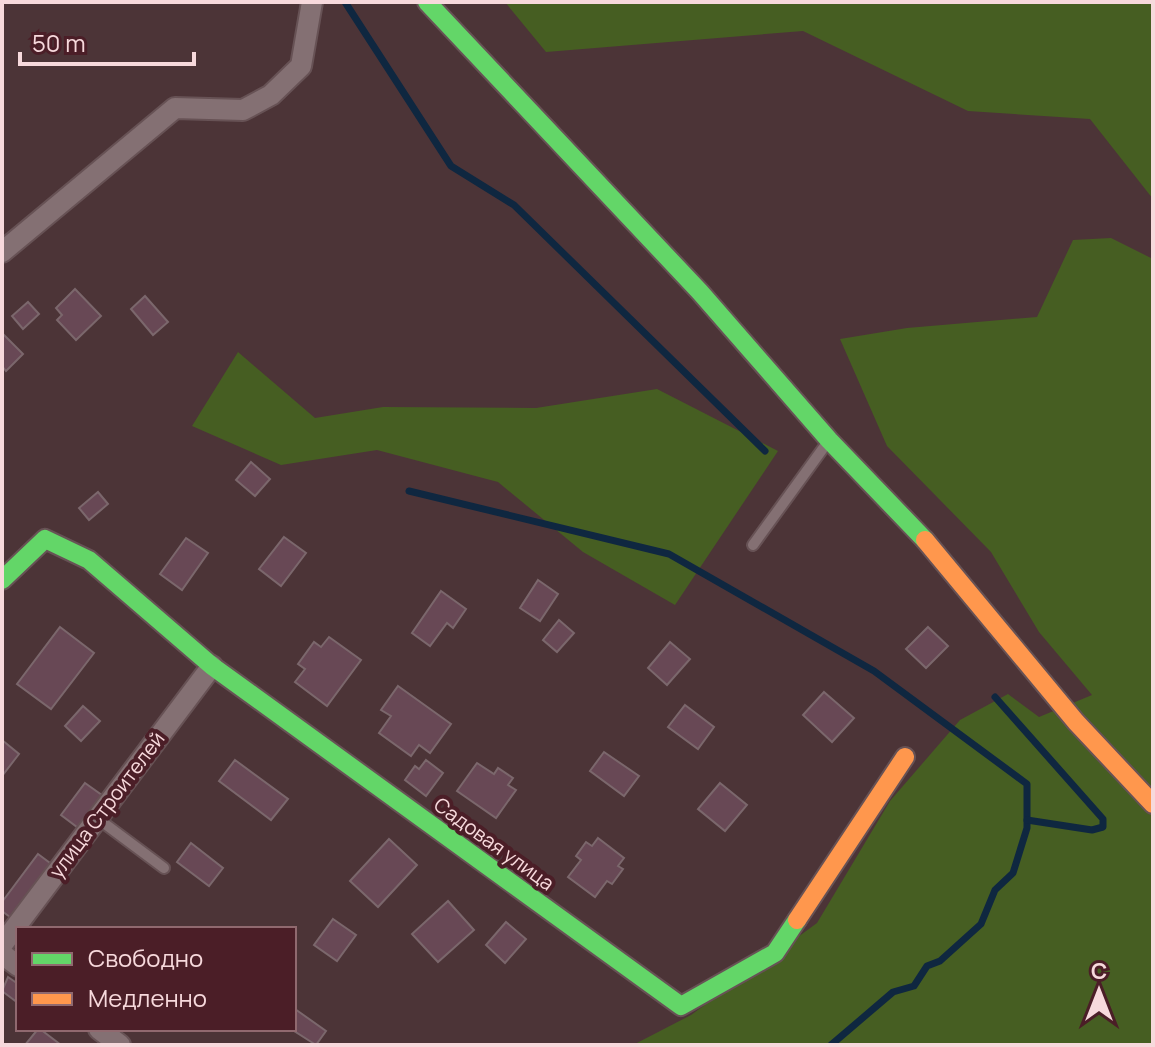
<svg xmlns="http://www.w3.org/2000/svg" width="1155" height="1047" font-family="Manrope,sans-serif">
<rect width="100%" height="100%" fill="#4c3437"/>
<g fill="#465e22">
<path d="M505 2H1153V199L1090 119 968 111 803 31 546 52Z"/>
<path d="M1111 238 1153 259V1045H633L691 1015 817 923 890 801 960 720 1008 694 1039 717 1092 695 1039 632 991 552 887 446 840 339 907 328 1037 317 1073 240Z"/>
<path d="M238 352 315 418 383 407 536 408 657 389 778 451 675 605 583 552 498 482 377 450 281 465 192 426Z"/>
</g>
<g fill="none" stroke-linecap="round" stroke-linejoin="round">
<g stroke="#0f2740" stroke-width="7">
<path d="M345 2 451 166 514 205 765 451"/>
<path d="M409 491 669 554 874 671 1027 784V828L1013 873 995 890 981 924 940 961 927 966 914 986 893 992 831 1045"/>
<path d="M995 697 1103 819V827L1092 830 1027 820"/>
</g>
</g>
<g fill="#684855" stroke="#7b676c" stroke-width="2">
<path d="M75 289 101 316 76 340 57 320 62 315 56 308Z"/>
<path d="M145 296 168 322 153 335 131 309Z"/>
<path d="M28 302 39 314 23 329 12 316Z"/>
<path d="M2 333 23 354 6 371 2 366Z"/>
<path d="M251 462 270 479 255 496 236 480Z"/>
<path d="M98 492 108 504 89 520 79 508Z"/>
<path d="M284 537 306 553 281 586 259 569Z"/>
<path d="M186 538 208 553 182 590 160 574Z"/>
<path d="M538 580 558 594 540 621 520 608Z"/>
<path d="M441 591 466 609 453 628 447 623 430 646 412 633Z"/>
<path d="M559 620 574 633 557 652 543 640Z"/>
<path d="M60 627 94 653 51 709 17 684Z"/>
<path d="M928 627 948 646 926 668 906 649Z"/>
<path d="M329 637 361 660 327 706 295 682 305 669 298 664 314 642 321 647Z"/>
<path d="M670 642 690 659 667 685 648 668Z"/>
<path d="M398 686 451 724 430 753 419 745 411 756 379 733 391 716 381 710Z"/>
<path d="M824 692 854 718 832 742 803 715Z"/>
<path d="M685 705 714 727 698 749 668 727Z"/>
<path d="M83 706 100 721 81 741 65 726Z"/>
<path d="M2 740 19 754 2 776Z"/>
<path d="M604 752 639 776 624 796 590 771Z"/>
<path d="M235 760 288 799 271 820 219 781Z"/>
<path d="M426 760 443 773 426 796 405 780 415 766 419 769Z"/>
<path d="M477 763 494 774 498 768 513 778 508 785 516 790 496 818 457 791Z"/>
<path d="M85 783 106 798 81 830 61 815Z"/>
<path d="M720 783 747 805 725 831 698 809Z"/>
<path d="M598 838 624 858 618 866 623 869 612 884 607 881 595 897 568 877 581 860 576 856 586 842 592 846Z"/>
<path d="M389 839 417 865 378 907 350 881Z"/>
<path d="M191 843 223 868 209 886 177 862Z"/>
<path d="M38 854 54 866 14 920 2 911V902Z"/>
<path d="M448 901 474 930 438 962 412 934Z"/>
<path d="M333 919 356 935 337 961 314 945Z"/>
<path d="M506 922 526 939 505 963 486 945Z"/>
<path d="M8 977 18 984V1003L2 991Z"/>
<path d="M295 1009 326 1031 316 1045 291 1029Z"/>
<path d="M38 1029H40L61 1045H25Z"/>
</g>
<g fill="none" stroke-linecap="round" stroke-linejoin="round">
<defs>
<g id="lane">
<path d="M753 545 827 443"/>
<path d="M97 818 164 868"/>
</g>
<g id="street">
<path d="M2 252 175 108 243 110 271 95 301 66 312 2"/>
<path d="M2 945 212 666"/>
<path d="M2 954 18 966"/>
<path d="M99 1029 120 1045"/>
</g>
<g id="fast">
<path d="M427 2 700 292 829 440 925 540"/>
<path d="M2 580 45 539 89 560 212 666 681 1006 775 953 797 920"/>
</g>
<g id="slow">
<path d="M925 540 1076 722 1153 804"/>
<path d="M797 920 905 757"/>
</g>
</defs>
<use href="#lane" stroke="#675255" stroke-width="14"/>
<use href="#street" stroke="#675255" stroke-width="24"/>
<use href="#fast" stroke="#675255" stroke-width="22"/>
<use href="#slow" stroke="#675255" stroke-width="22"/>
<use href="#lane" stroke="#847073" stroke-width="10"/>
<use href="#street" stroke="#847073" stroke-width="20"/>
<use href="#fast" stroke="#63d668" stroke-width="18"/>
<use href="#slow" stroke="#ff974d" stroke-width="18"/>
</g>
<g text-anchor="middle" stroke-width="8" stroke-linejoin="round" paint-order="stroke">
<g font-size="20" fill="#f7d9dc" stroke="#4b1e27">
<text transform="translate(107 805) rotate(-53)" y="7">улица Строителей</text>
<text transform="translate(494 844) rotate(36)" y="7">Садовая улица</text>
</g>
</g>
<rect width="1155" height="1047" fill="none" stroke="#f7d9dc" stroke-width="8"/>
<rect x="16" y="927" width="280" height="104" fill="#4b1e27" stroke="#90696f" stroke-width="2"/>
<rect x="32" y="953" width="40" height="12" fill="#63d668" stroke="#90696f" stroke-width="2"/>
<text x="88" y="967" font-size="24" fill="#f7d9dc">Свободно</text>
<rect x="32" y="993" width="40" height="12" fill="#ff974d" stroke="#90696f" stroke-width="2"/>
<text x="88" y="1007" font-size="24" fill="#f7d9dc">Медленно</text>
<g transform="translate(1099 991)" stroke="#4b1e27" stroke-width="6" paint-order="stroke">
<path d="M0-6L14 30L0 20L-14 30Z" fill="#f7d9dc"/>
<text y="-12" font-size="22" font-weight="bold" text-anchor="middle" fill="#f7d9dc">С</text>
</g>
<path d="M20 52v12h174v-12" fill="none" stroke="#f7d9dc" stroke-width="4"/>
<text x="32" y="52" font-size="24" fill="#f7d9dc" stroke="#4b1e27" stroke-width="6" paint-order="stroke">50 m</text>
</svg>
